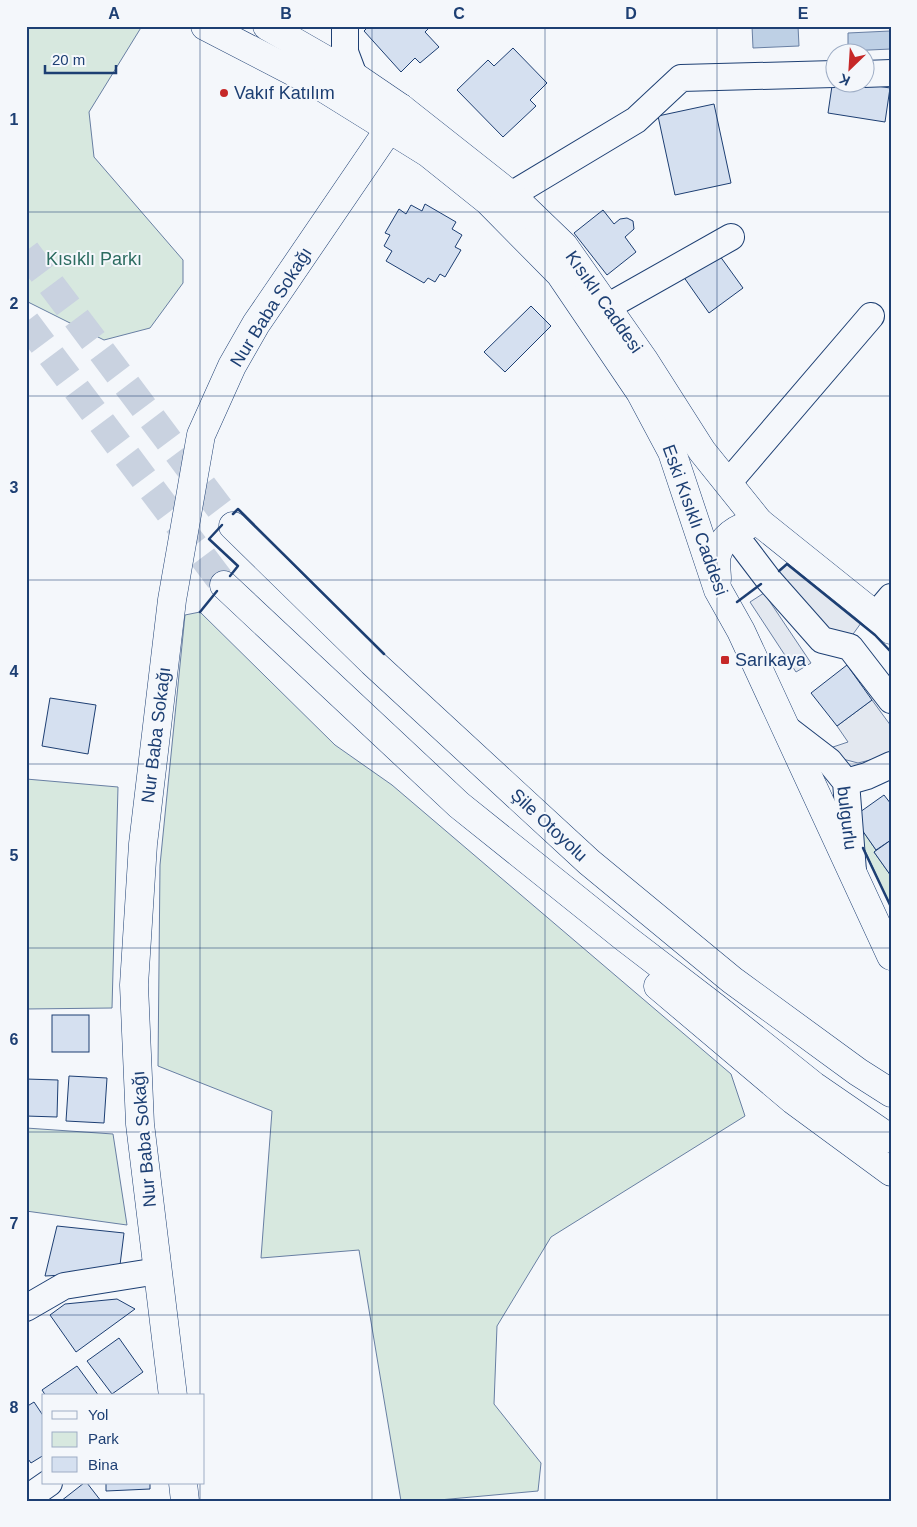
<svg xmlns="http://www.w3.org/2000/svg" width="917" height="1527" font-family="Arial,sans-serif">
<rect width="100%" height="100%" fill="#f4f7fb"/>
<g fill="#d7e8df" stroke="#687fa3">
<path d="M26 26H142L89 112 94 157 183 260V283L150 328 104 340 26 301Z"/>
<path d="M200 612 335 745 392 785 731 1074 745 1116 551 1237 497 1326 494 1404 541 1463 538 1491 428 1501H401L359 1250 261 1258 272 1111 158 1066 160 865 185 615Z"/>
<path d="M26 779 118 787 112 1008 26 1009Z"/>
<path d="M853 817 876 850 874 852 891 876V907L855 829Z"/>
<path d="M26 1128 113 1134 127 1225 26 1211Z"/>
</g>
<g fill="#e3e8f0" stroke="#687fa3">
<path d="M787 564 861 623 846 644 772 576Z"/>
<path d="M764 593 811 663 796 672 750 602Z"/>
<path d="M872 700 891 726V753L886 756 858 763 839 758 830 748 848 742 837 726Z"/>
</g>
<g fill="#bed0e5" stroke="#687fa3">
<path d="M752 26H798L799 46 753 48Z"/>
<path d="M890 31 891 49 848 51V33Z"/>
</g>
<g fill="#d5e0f0" stroke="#1d3f73">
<path d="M369 26H431L425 32 439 47 420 63 415 58 401 72 364 31Z"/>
<path d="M513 48 547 83 530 100 536 106 503 137 457 90 488 60 494 66Z"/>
<path d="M833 79 834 82H853L890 88 885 122 828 113Z"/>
<path d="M714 104 731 183 675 195 658 116Z"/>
<path d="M425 204 456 222 452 229 462 235 455 247 461 250 445 277 440 274 435 282 428 278 424 283 386 261 392 251 384 246 390 235 385 233 399 209 406 214 411 205 422 211Z"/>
<path d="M603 210 614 224 620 219 627 218 633 221 634 229 625 237 636 252 607 275 574 233Z"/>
<path d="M717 252 743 288 709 313 683 276Z"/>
<path d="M531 306 551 326 505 372 484 352Z"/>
<path d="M847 665 872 700 837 726 811 693Z"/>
<path d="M50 698 96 705 88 754 42 746Z"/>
<path d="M884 795 891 804V840L876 850 853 817Z"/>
<path d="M891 840V876L874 852Z"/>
<rect x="26" y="1013" width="2" height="37"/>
<rect x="52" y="1015" width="37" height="37"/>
<path d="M69 1076 107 1078 104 1123 66 1121Z"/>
<path d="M26 1079 58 1080 57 1117 26 1116Z"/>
<path d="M57 1226 124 1233 120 1265 101 1273 45 1276Z"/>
<path d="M117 1299 135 1309 76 1352 50 1315 65 1304Z"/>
<path d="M119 1338 143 1372 112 1394 87 1361Z"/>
<path d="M77 1366 99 1396H46L42 1390Z"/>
<path d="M34 1402 44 1417V1455L31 1463 26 1456V1407Z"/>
<path d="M84 1483H87L101 1501H61Z"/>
<path d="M106 1483H150V1489L106 1491Z"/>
</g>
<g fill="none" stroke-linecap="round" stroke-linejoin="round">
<g stroke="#c9d2e0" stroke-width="28" stroke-dasharray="28 14" stroke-linecap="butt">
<path d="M26 251 233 526"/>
<path d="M26 322 224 585"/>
</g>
<defs>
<g id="minor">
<path d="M345 26V52L354 76"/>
<path d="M864 74 891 73"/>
<path d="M511 195 636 120 681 78 834 74"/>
<path d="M607 307 731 237"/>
<path d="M728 483 871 316"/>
<path d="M733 533 768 579 822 640 850 647 891 700"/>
<path d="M875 616 891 597"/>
<path d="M786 728 829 761 846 782 853 871"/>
<path d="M846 782 867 776 891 765"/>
<path d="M26 1308 64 1286 158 1271"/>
<path d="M26 1499 49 1483"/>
</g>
<g id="major">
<path d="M205 26 317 84 428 153 488 201 560 274 640 392 672 452 718 590 741 631 891 956"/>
<path d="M267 26 354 76 401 108 511 195 564 246 644 360 702 451 759 522 865 607 891 630"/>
<path d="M717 579C717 572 715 562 717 555 723 535 740 526 759 522"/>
<path d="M173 1396 140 1124 134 985 143 844 172 600 201 435 232 366 256 324 389 129 401 108"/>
<path d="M183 1483 185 1501"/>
</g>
<g id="highway">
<path d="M233 526 372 662 589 862 732 980 858 1072 891 1093"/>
<path d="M224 585 459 805 625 938 715 1007 814 1086 891 1139"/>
<path d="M658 986 793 1100 891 1172"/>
</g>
</defs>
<use href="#minor" stroke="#1d3f73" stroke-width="28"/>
<use href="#major" stroke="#1d3f73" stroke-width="29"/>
<use href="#highway" stroke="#1d3f73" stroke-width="29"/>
<use href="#minor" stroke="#f4f7fb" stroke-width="26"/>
<use href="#major" stroke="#f4f7fb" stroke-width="28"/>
<use href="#highway" stroke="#f4f7fb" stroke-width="28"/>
<g stroke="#1d3f73" stroke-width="2.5">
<path d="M233 514 238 509 384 654"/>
<path d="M222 525 209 539 238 566 230 576"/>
<path d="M779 571 787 564 875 635 891 652"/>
<path d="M737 602 761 584"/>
<path d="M200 612 217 591"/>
<path d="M863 848 891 907"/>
</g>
</g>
<path fill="none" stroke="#1d3f73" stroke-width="1" stroke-opacity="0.55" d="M200 26V1396M372 26V1501M545 26V1501M717 26V1501M26 212H891M26 396H891M26 580H891M26 764H891M26 948H891M26 1132H891M26 1315H891M200 1483V1501"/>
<g fill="#c62828" stroke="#f4f7fb" stroke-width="2">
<circle cx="224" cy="93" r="5"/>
<rect x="720" y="655" width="10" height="10" rx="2.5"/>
</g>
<g text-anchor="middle" stroke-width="4" stroke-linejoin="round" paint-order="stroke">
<g font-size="18" fill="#1d3f73" stroke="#f4f7fb" text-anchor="start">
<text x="234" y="99">Vakıf Katılım</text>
<text x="735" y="666">Sarıkaya</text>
</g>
<g font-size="18" fill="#2c6c60" stroke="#f4f7fb">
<text x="94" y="265">Kısıklı Parkı</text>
</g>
<g font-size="18" fill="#1d3f73" stroke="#f4f7fb">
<text transform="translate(604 302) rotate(55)" y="6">Kısıklı Caddesi</text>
<text transform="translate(271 307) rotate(-58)" y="6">Nur Baba Sokağı</text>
<text transform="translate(695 520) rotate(70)" y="6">Eski Kısıklı Caddesi</text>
<text transform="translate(156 735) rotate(-83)" y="6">Nur Baba Sokağı</text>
<text transform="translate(847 818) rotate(83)" y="6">bulgurlu</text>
<text transform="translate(549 825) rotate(43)" y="6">Şile Otoyolu</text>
<text transform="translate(144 1139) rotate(-95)" y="6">Nur Baba Sokağı</text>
</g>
</g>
<rect width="917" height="1527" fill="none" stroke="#f4f7fb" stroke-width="55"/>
<rect x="42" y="1394" width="162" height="90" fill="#f4f7fb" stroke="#9eadc5"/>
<rect x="52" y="1411" width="25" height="8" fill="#f4f7fb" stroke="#9eadc5"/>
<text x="88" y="1420" font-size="15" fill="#1d3f73">Yol</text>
<rect x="52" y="1432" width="25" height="15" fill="#d7e8df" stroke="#9eadc5"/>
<text x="88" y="1444" font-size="15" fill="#1d3f73">Park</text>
<rect x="52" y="1457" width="25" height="15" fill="#d5e0f0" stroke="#9eadc5"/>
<text x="88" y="1470" font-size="15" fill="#1d3f73">Bina</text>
<g transform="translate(850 68) rotate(205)"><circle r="24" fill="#f4f7fb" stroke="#9eadc5"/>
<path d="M0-4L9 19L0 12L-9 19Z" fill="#c62828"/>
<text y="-8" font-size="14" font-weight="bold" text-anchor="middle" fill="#1d3f73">K</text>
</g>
<path d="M45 65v8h71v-8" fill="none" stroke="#1d3f73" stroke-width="2.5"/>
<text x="52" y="65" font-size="15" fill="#1d3f73" stroke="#f4f7fb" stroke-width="4" paint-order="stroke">20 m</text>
<rect x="28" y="28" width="862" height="1472" fill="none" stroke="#1d3f73" stroke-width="2"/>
<g font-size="16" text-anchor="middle" font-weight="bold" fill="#1d3f73">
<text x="114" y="19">A</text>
<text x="286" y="19">B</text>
<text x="459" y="19">C</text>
<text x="631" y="19">D</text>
<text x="803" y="19">E</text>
<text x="14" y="125">1</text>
<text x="14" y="309">2</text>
<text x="14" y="493">3</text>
<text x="14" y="677">4</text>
<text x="14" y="861">5</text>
<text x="14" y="1045">6</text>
<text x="14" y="1229">7</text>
<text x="14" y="1413">8</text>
</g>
</svg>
